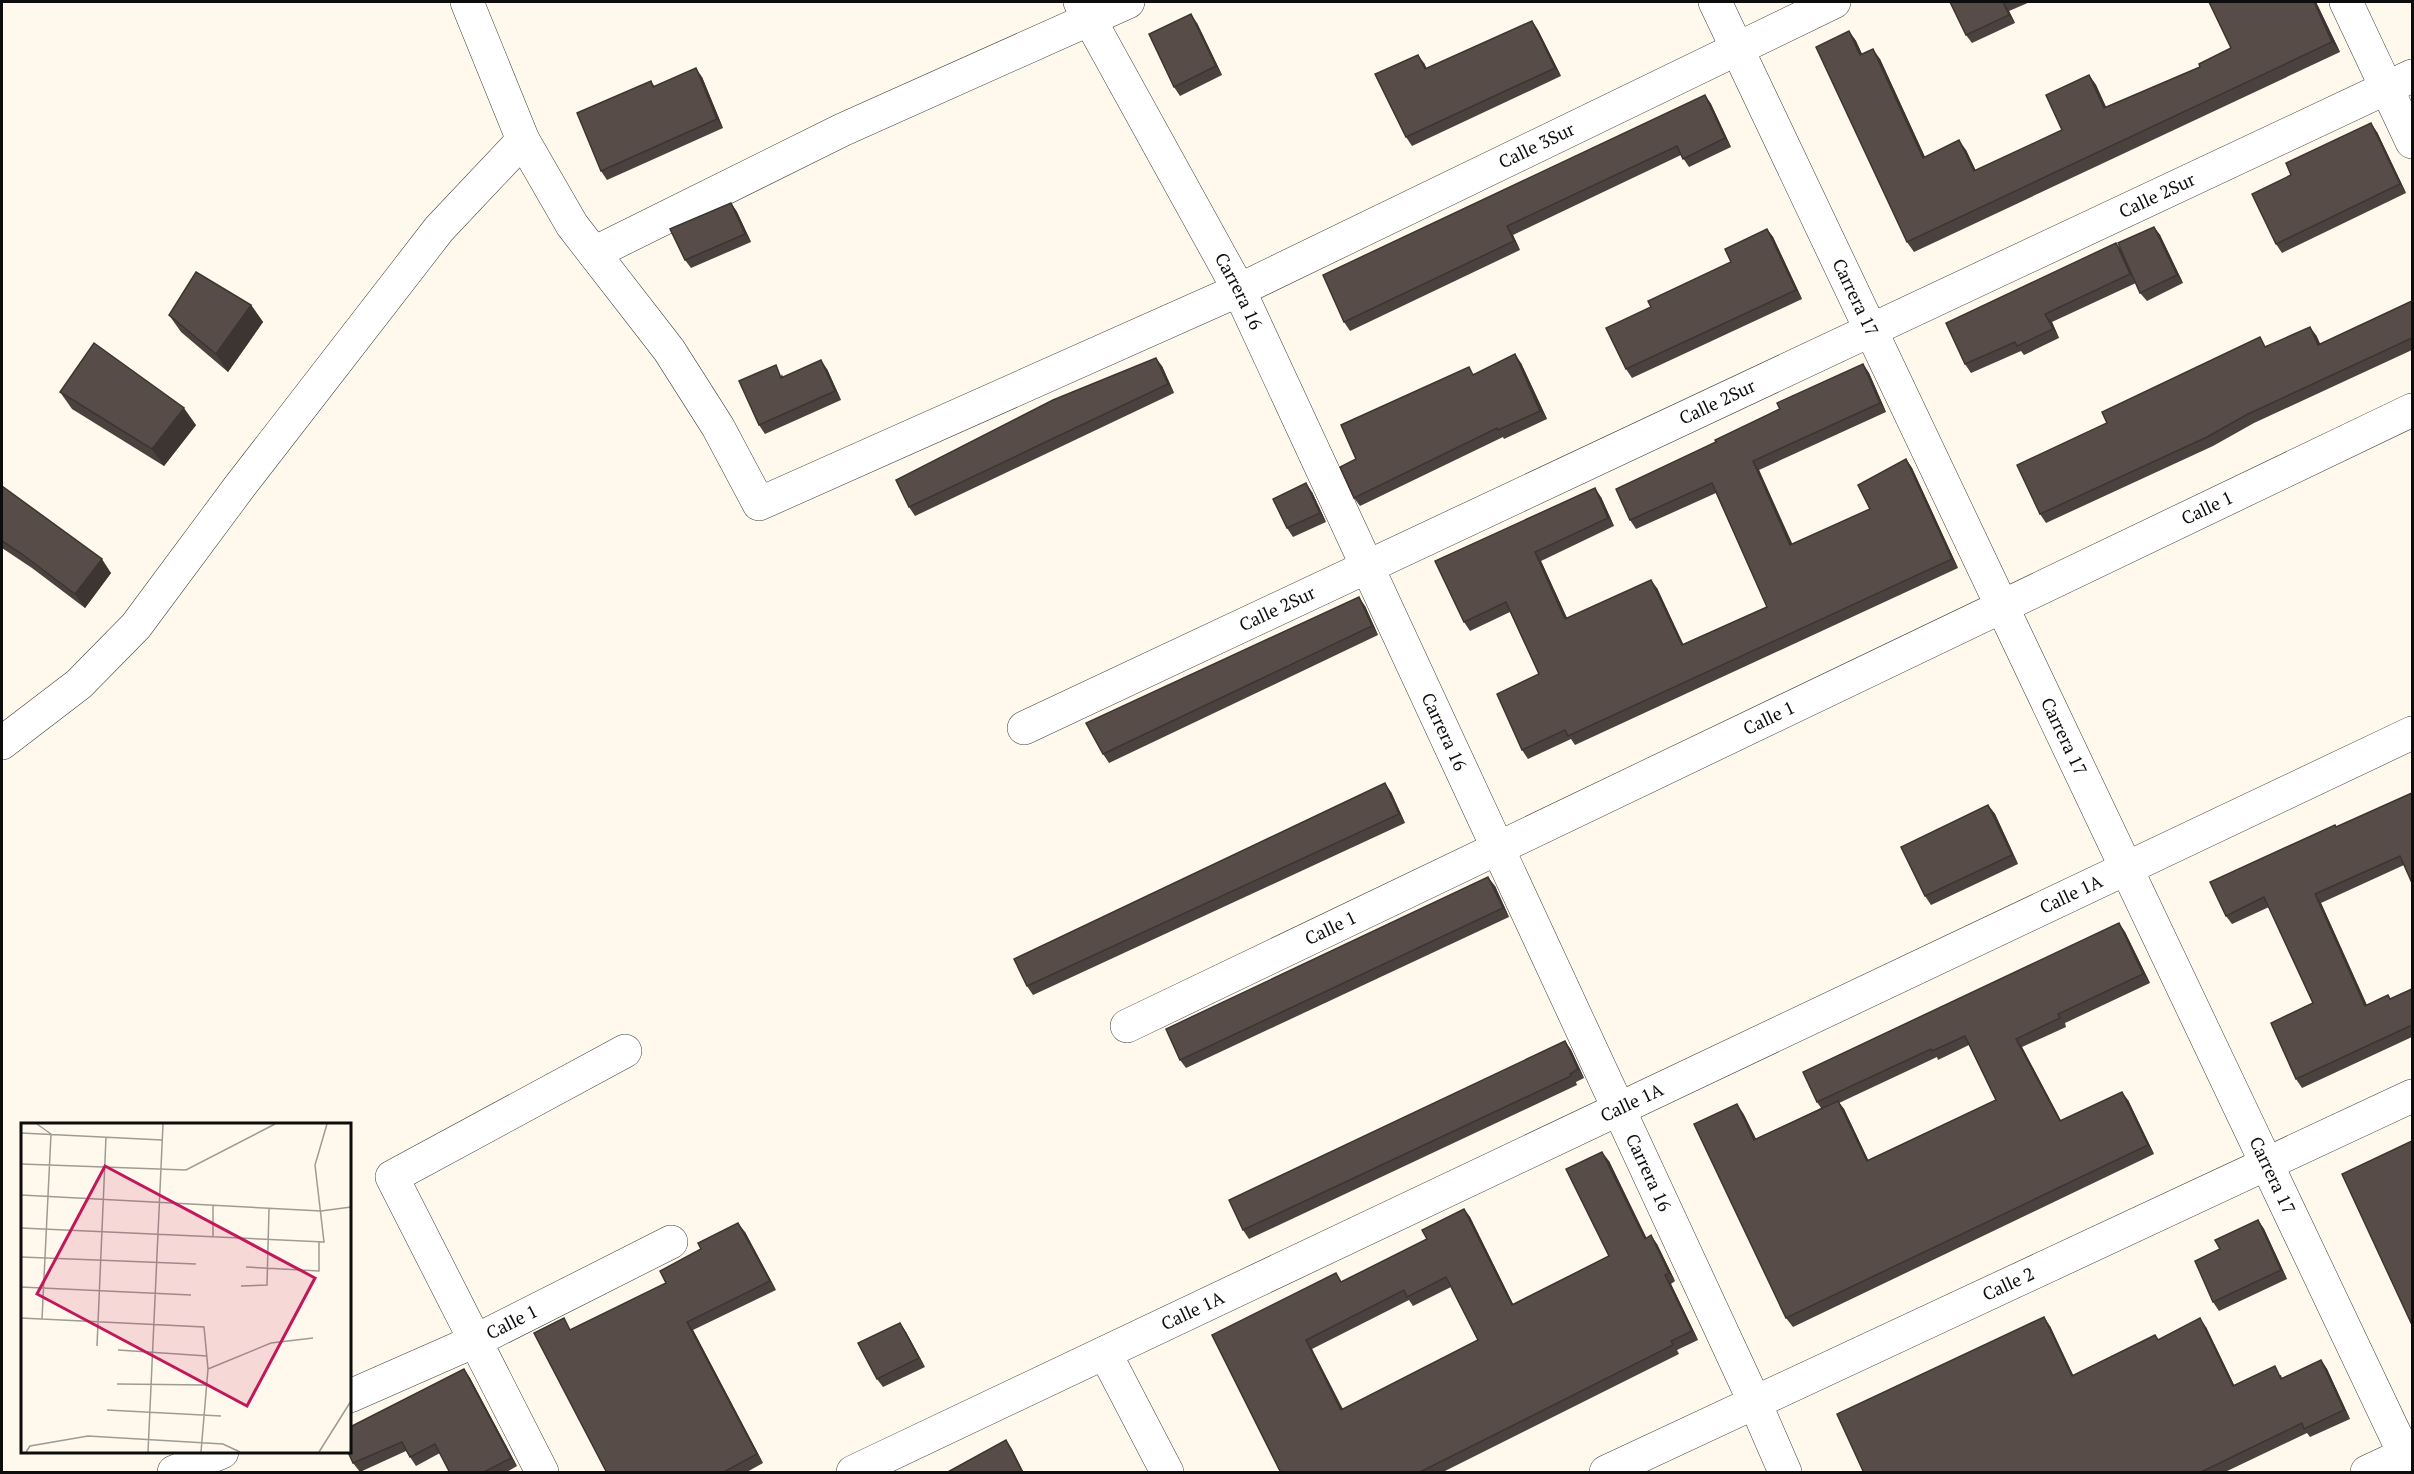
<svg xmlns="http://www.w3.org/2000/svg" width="2414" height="1474" font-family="'PT Serif',serif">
<rect width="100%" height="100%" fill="#fff9ed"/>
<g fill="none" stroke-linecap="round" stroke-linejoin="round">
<defs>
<g id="street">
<path id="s1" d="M467 2 523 140 572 225 669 350 718 427 759 504 1239 290 1834 2"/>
<path id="s2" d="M1080 2 1239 290 1755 1403 1785 1472"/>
<path id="s3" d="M1715 2 2412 1470"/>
<path d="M2346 2 2412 142"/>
<path d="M594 253 842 130 1128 2"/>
<path id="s4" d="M1024 728 2412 76"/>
<path d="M2 743 79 684 136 626 240 486 439 229 523 140"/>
<path id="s5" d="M1127 1026 2412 410"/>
<path d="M1105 1353 1167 1472"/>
<path id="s6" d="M350 1396 475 1341 671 1242"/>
<path d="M174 1472 222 1452"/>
<path d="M542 1472 392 1177 625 1051"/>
<path id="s7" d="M853 1472 2412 733"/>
<path id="s8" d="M1606 1472 2412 1096"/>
<path d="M2367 1472 2412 1451"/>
</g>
</defs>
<use href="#street" stroke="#404040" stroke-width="34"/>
<use href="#street" stroke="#fff" stroke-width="33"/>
</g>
<g fill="#4b413e" fill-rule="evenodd">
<path d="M1950 2H2030L2009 11 2015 23 1972 43 1966 35Z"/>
<path d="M2209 2H2316L2340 52 1914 252 1907 242 1849 31 1856 41 1862 54 1880 59 1925 157 1966 150 1976 171 2062 130 2089 75 2096 85 2106 107 2200 67 2231 48Z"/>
<path d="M1532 21 1538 30 1561 76 1412 146 1406 137 1424 63 1427 69Z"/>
<path d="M1197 23 1222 75 1180 96 1174 87Z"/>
<path d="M702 77 723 128 607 180 601 171 651 81 655 87Z"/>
<path d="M1705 95 1711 104 1731 147 1689 167 1681 155 1513 235 1520 250 1350 331 1344 322Z"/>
<path d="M2377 132 2406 193 2282 253 2276 244 2291 175Z"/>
<path d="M731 203 737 212 751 242 691 268 685 260Z"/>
<path d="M2154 227 2160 235 2183 283 2147 301 2140 293 2136 283 2052 322 2059 338 2024 355 2021 351 1971 373 1965 364 2116 243 2121 250Z"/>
<path d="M1767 229 1773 237 1802 299 1632 378 1626 369 1651 307 1731 262Z"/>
<path d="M2412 301V350L2254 423 2213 446 2046 523 2040 514 2107 423 2266 346 2316 335 2320 344Z"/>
<path d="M251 305 263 322 228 372 181 332 169 315Z"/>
<path d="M1521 363 1547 419 1504 439 1503 437 1360 506 1354 498 1356 459 1473 374Z"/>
<path d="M1863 364 1869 373 1886 412 1759 470 1792 545 1870 509 1906 459 1912 468 1958 568 1575 745 1571 739 1528 759 1522 750 1539 674 1510 612 1470 631 1464 622 1435 561 1601 497 1614 526 1541 561 1567 618 1657 588 1683 645 1767 607 1716 493 1636 529 1630 520 1716 442Z"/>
<path d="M1162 366 1174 393 915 516 909 507Z"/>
<path d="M827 369 841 400 765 434 759 425 782 374 783 377Z"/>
<path d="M60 392 196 425 164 466 72 409Z"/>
<path d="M2 486 111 573 85 608 32 568 2 548Z"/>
<path d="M1312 492 1326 522 1293 537 1287 528Z"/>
<path d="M1365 606 1378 635 1109 763 1103 754Z"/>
<path d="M1391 792 1405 823 1033 995 1027 986Z"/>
<path d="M2412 793 2404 865 2321 903 2367 1005 2388 995 2390 999 2412 989V1037L2302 1088 2296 1079 2313 1003 2269 907 2232 924 2226 916 2336 827Z"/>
<path d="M1988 805 1995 814 2018 864 1931 905 1925 896Z"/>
<path d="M1495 886 1509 917 1186 1068 1180 1060Z"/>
<path d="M2119 923 2125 932 2150 983 2065 1023 2066 1027 2022 1047 2061 1121 2128 1100 2154 1154 1793 1327 1786 1318 1743 1113 1756 1139 1821 1108 1817 1102ZM1969 1045 1996 1100 1868 1160 1844 1109 1839 1103 1937 1057 1938 1060Z"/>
<path d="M1565 1041 1571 1050 1584 1078 1576 1082 1577 1085 1249 1239 1243 1230Z"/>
<path d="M1609 1161 1646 1238 1657 1244 1675 1281 1671 1284 1698 1340 1677 1350 1679 1354 1441 1473H1281L1212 1335 1342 1282 1427 1239 1464 1209 1470 1217 1513 1304 1609 1256ZM1451 1287 1478 1340 1343 1409 1312 1349 1409 1300 1413 1306Z"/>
<path d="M2258 1220 2264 1229 2287 1279 2219 1311 2213 1302 2220 1249Z"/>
<path d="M745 1232 776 1290 693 1330 763 1463 745 1473H607L572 1330 666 1283Z"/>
<path d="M900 1323 906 1332 925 1367 883 1387 877 1379Z"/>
<path d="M2050 1326 2073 1376 2155 1335 2158 1340 2206 1327 2234 1385 2281 1375 2282 1378 2321 1360 2327 1369 2350 1419 2310 1437 2307 1433 2223 1473H1864Z"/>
<path d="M464 1369 470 1378 517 1466 505 1473H450L440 1453 416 1466 406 1451 360 1472 353 1463Z"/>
</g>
<g fill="#3d3532">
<path d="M2003 2 2009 11 2015 23 2009 15Z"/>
<path d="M2314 2H2316L2340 52 2332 42Z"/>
<path d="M1191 14 1197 23 1222 75 1216 66Z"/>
<path d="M1532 21 1538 30 1561 76 1555 68Z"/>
<path d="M1849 31 1856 41 1867 65 1860 55Z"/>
<path d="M1873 49 1880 59 1930 168 1923 158Z"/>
<path d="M1418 55 1424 63 1431 78 1425 69Z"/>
<path d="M696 68 702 77 723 128 717 119Z"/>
<path d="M2089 75 2096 85 2111 118 2104 108Z"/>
<path d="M1705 95 1711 104 1731 147 1725 138Z"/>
<path d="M2371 123 2377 132 2406 193 2400 184Z"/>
<path d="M1959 140 1966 150 1981 182 1974 171Z"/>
<path d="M731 203 737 212 751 242 745 234Z"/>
<path d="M1507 226 1513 235 1520 250 1514 241Z"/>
<path d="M2154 227 2160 235 2183 283 2177 275Z"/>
<path d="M1767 229 1773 237 1802 299 1796 290Z"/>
<path d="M2116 243 2122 252 2136 282 2130 274Z"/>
<path d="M251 305 263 322 228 372 216 354Z"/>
<path d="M2045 314 2052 322 2059 338 2053 329Z"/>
<path d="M2310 327 2316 335 2325 354 2318 345Z"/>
<path d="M1515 354 1521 363 1547 419 1540 411Z"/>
<path d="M1156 358 1162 366 1174 393 1168 384Z"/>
<path d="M821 360 827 369 841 400 835 391Z"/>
<path d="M1863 364 1869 373 1886 412 1880 403Z"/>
<path d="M184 408 196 425 164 466 152 449Z"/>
<path d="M1906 459 1912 468 1958 568 1952 559Z"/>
<path d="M1753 461 1759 470 1797 554 1790 545Z"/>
<path d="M1306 483 1312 492 1326 522 1320 513Z"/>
<path d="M1595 488 1601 497 1614 526 1608 518Z"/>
<path d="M1535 552 1541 561 1571 627 1565 619Z"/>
<path d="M102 559 111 573 85 608 75 594Z"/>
<path d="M1651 580 1657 588 1688 654 1682 645Z"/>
<path d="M1359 597 1365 606 1378 635 1372 626Z"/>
<path d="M1385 783 1391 792 1405 823 1399 814Z"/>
<path d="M1988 805 1995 814 2018 864 2012 855Z"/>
<path d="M1488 877 1495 886 1509 917 1503 908Z"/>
<path d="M2315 894 2321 903 2371 1015 2365 1006Z"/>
<path d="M2119 923 2125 932 2150 983 2143 974Z"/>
<path d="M2016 1039 2022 1047 2066 1130 2060 1121Z"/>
<path d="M1565 1041 1571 1050 1584 1078 1578 1069Z"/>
<path d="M2122 1092 2128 1100 2154 1154 2148 1145Z"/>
<path d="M1838 1101 1844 1109 1873 1170 1867 1161Z"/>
<path d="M1737 1104 1743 1113 1761 1149 1754 1140Z"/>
<path d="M1602 1152 1609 1161 1651 1247 1645 1239Z"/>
<path d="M1464 1209 1470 1217 1518 1314 1512 1305Z"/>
<path d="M2258 1220 2264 1229 2287 1279 2281 1270Z"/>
<path d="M738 1223 745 1232 776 1290 770 1281Z"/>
<path d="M1651 1235 1657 1244 1675 1281 1669 1273Z"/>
<path d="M1665 1275 1671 1284 1698 1340 1692 1331Z"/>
<path d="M2044 1317 2050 1326 2078 1385 2072 1376Z"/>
<path d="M2200 1318 2206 1327 2239 1395 2233 1386Z"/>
<path d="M687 1322 693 1330 763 1463 757 1454Z"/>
<path d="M900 1323 906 1332 925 1367 919 1358Z"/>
<path d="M1306 1340 1312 1349 1347 1419 1341 1410Z"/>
<path d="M2321 1360 2327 1369 2350 1419 2344 1410Z"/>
<path d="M464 1369 470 1378 517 1466 511 1458Z"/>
<path d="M1006 1440 1012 1449 1024 1473H1023Z"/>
</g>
<g fill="#574c48" stroke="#3d3532" stroke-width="1.5" fill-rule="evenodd">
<path d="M1950 2H2005H2003L2009 15 1966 35Z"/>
<path d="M2209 2H2314L2332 42 1907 242 1816 47 1849 31 1860 55 1873 49 1923 158 1959 140 1974 171 2062 130 2046 95 2089 75 2104 108 2200 67 2199 64 2231 48Z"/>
<path d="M1191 14 1216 66 1174 87 1149 34Z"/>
<path d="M1532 21 1555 68 1406 137 1375 74 1418 55 1425 69Z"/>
<path d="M696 68 717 119 601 171 577 113 651 81 653 87Z"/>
<path d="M1705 95 1725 138 1683 159 1677 146 1507 226 1514 241 1344 322 1323 275Z"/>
<path d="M2371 123 2400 184 2276 244 2252 194 2291 175 2286 163Z"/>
<path d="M731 203 745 234 685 260 670 229Z"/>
<path d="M2154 227 2177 275 2140 293 2118 243Z"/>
<path d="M1767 229 1796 290 1626 369 1606 328 1651 307 1648 301 1731 262 1725 249Z"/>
<path d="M2116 243 2130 274 2045 314 2053 329 2017 346 2015 342 1965 364 1946 323Z"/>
<path d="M196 272 251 305 216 354 169 315Z"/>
<path d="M2412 301V338L2248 414 2207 437 2040 514 2017 465 2107 423 2102 412 2260 337 2265 347 2310 327 2318 345Z"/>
<path d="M94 343 184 408 152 449 60 392Z"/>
<path d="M1515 354 1540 411 1498 430 1497 428 1354 498 1340 467 1356 459 1341 425 1469 367 1473 375Z"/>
<path d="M1156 358 1168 384 909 507 896 480 1053 400Z"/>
<path d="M821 360 835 391 759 425 739 381 776 365 781 378Z"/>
<path d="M1863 364 1880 403 1753 461 1790 545 1870 509 1858 485 1906 459 1952 559 1568 736 1565 730 1522 750 1497 694 1539 674 1506 602 1464 622 1435 561 1595 488 1608 518 1535 552 1565 619 1651 580 1682 645 1767 607 1712 483 1630 520 1616 489 1716 442 1715 440 1780 409 1777 403Z"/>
<path d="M1306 483 1320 513 1287 528 1273 499Z"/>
<path d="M2 486 102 559 75 594 22 554 2 541Z"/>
<path d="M1359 597 1372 626 1103 754 1086 723Z"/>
<path d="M1385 783 1399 814 1027 986 1014 959Z"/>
<path d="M2412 793V883L2400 856 2315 894 2365 1006 2388 995 2390 999 2412 989V1025L2296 1079 2271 1023 2313 1003 2264 897 2226 916 2210 882 2335 825 2336 827Z"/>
<path d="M1988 805 2012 855 1925 896 1901 847Z"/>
<path d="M1488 877 1503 908 1180 1060 1166 1029Z"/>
<path d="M2119 923 2143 974 2058 1014 2060 1018 2016 1039 2060 1121 2122 1092 2148 1145 1786 1318 1694 1124 1737 1104 1754 1140 1838 1101 1867 1161 1996 1100 1965 1036 1932 1051 1931 1049 1817 1102 1803 1072Z"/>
<path d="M1565 1041 1578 1069 1570 1074 1571 1076 1243 1230 1229 1200Z"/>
<path d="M2412 1141V1325L2342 1174Z"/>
<path d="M1602 1152 1645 1239 1651 1235 1669 1273 1665 1275 1692 1331 1671 1341 1673 1345 1418 1473H1281L1212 1335 1336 1273 1341 1282 1427 1239 1422 1230 1464 1209 1512 1305 1609 1256 1566 1169ZM1446 1277 1478 1340 1341 1410 1306 1340 1404 1290 1407 1297Z"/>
<path d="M2258 1220 2281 1270 2213 1302 2195 1261 2220 1249 2215 1240Z"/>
<path d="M738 1223 770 1281 687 1322 757 1454 722 1473H607L534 1333 564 1318 570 1330 666 1283 660 1271 701 1249 698 1243Z"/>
<path d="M2044 1317 2072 1376 2155 1335 2158 1340 2200 1318 2233 1386 2275 1366 2281 1379 2321 1360 2344 1410 2304 1429 2302 1423 2199 1473H1864L1837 1414Z"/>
<path d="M900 1323 919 1358 877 1379 858 1343Z"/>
<path d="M464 1369 511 1458 482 1473H450L435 1444 410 1457 402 1442 353 1463 348 1452H350V1427Z"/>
<path d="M1006 1440 1023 1473H946Z"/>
</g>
<g text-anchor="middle" stroke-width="6" stroke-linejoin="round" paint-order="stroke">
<g font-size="18" fill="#0d0d0d" stroke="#fff">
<text dy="6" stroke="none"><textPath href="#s1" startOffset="1440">Calle 3Sur</textPath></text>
<text dy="6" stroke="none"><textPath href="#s4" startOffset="1252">Calle 2Sur</textPath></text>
<text dy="6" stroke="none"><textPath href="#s2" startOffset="330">Carrera 16</textPath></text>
<text dy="6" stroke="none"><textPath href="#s3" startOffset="327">Carrera 17</textPath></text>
<text dy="6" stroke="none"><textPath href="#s4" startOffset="766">Calle 2Sur</textPath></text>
<text dy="6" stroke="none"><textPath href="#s5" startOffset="1198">Calle 1</textPath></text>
<text dy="6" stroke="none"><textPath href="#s4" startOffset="280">Calle 2Sur</textPath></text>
<text dy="6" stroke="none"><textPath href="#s5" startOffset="712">Calle 1</textPath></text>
<text dy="6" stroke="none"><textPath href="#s2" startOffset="816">Carrera 16</textPath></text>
<text dy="6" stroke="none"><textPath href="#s3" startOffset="813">Carrera 17</textPath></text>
<text dy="6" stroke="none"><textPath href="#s7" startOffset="1348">Calle 1A</textPath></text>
<text dy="6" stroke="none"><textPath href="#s5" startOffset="226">Calle 1</textPath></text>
<text dy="6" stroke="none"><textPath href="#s7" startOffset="862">Calle 1A</textPath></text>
<text dy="6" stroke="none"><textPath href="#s2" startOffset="1302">Carrera 16</textPath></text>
<text dy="6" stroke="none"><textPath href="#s3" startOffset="1299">Carrera 17</textPath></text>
<text dy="6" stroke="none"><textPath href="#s8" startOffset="444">Calle 2</textPath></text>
<text dy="6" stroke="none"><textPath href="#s7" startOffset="376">Calle 1A</textPath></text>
<text dy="6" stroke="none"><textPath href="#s6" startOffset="178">Calle 1</textPath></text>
</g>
</g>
<g transform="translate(21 1123)">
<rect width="330" height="330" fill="#fff9ed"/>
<path fill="none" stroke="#9e9b93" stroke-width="1.5" d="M16 1 30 11 21 196M0 10 141 17M0 41 165 47 254 1M0 72 300 88 330 84M0 105 303 119 294 42 306 1M192 114V83M0 134 175 141M225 144 298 148V119M220 163 246 162 248 86M0 164 170 172M0 195 183 204 187 246 180 329M76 223 85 14M97 227 186 233M187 246 250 220 292 215M96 261 185 262M86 287 200 293M5 329 9 323 67 313 202 321 219 329M127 329 142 1M298 329 330 278"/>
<path fill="#c2185b" fill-opacity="0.15" stroke="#c2185b" stroke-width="3" d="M84 43 294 155 226 283 16 171Z"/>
<rect width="330" height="330" fill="none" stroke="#0d0d0d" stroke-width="3"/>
</g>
<rect width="2414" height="1474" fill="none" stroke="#0d0d0d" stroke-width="6"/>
</svg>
